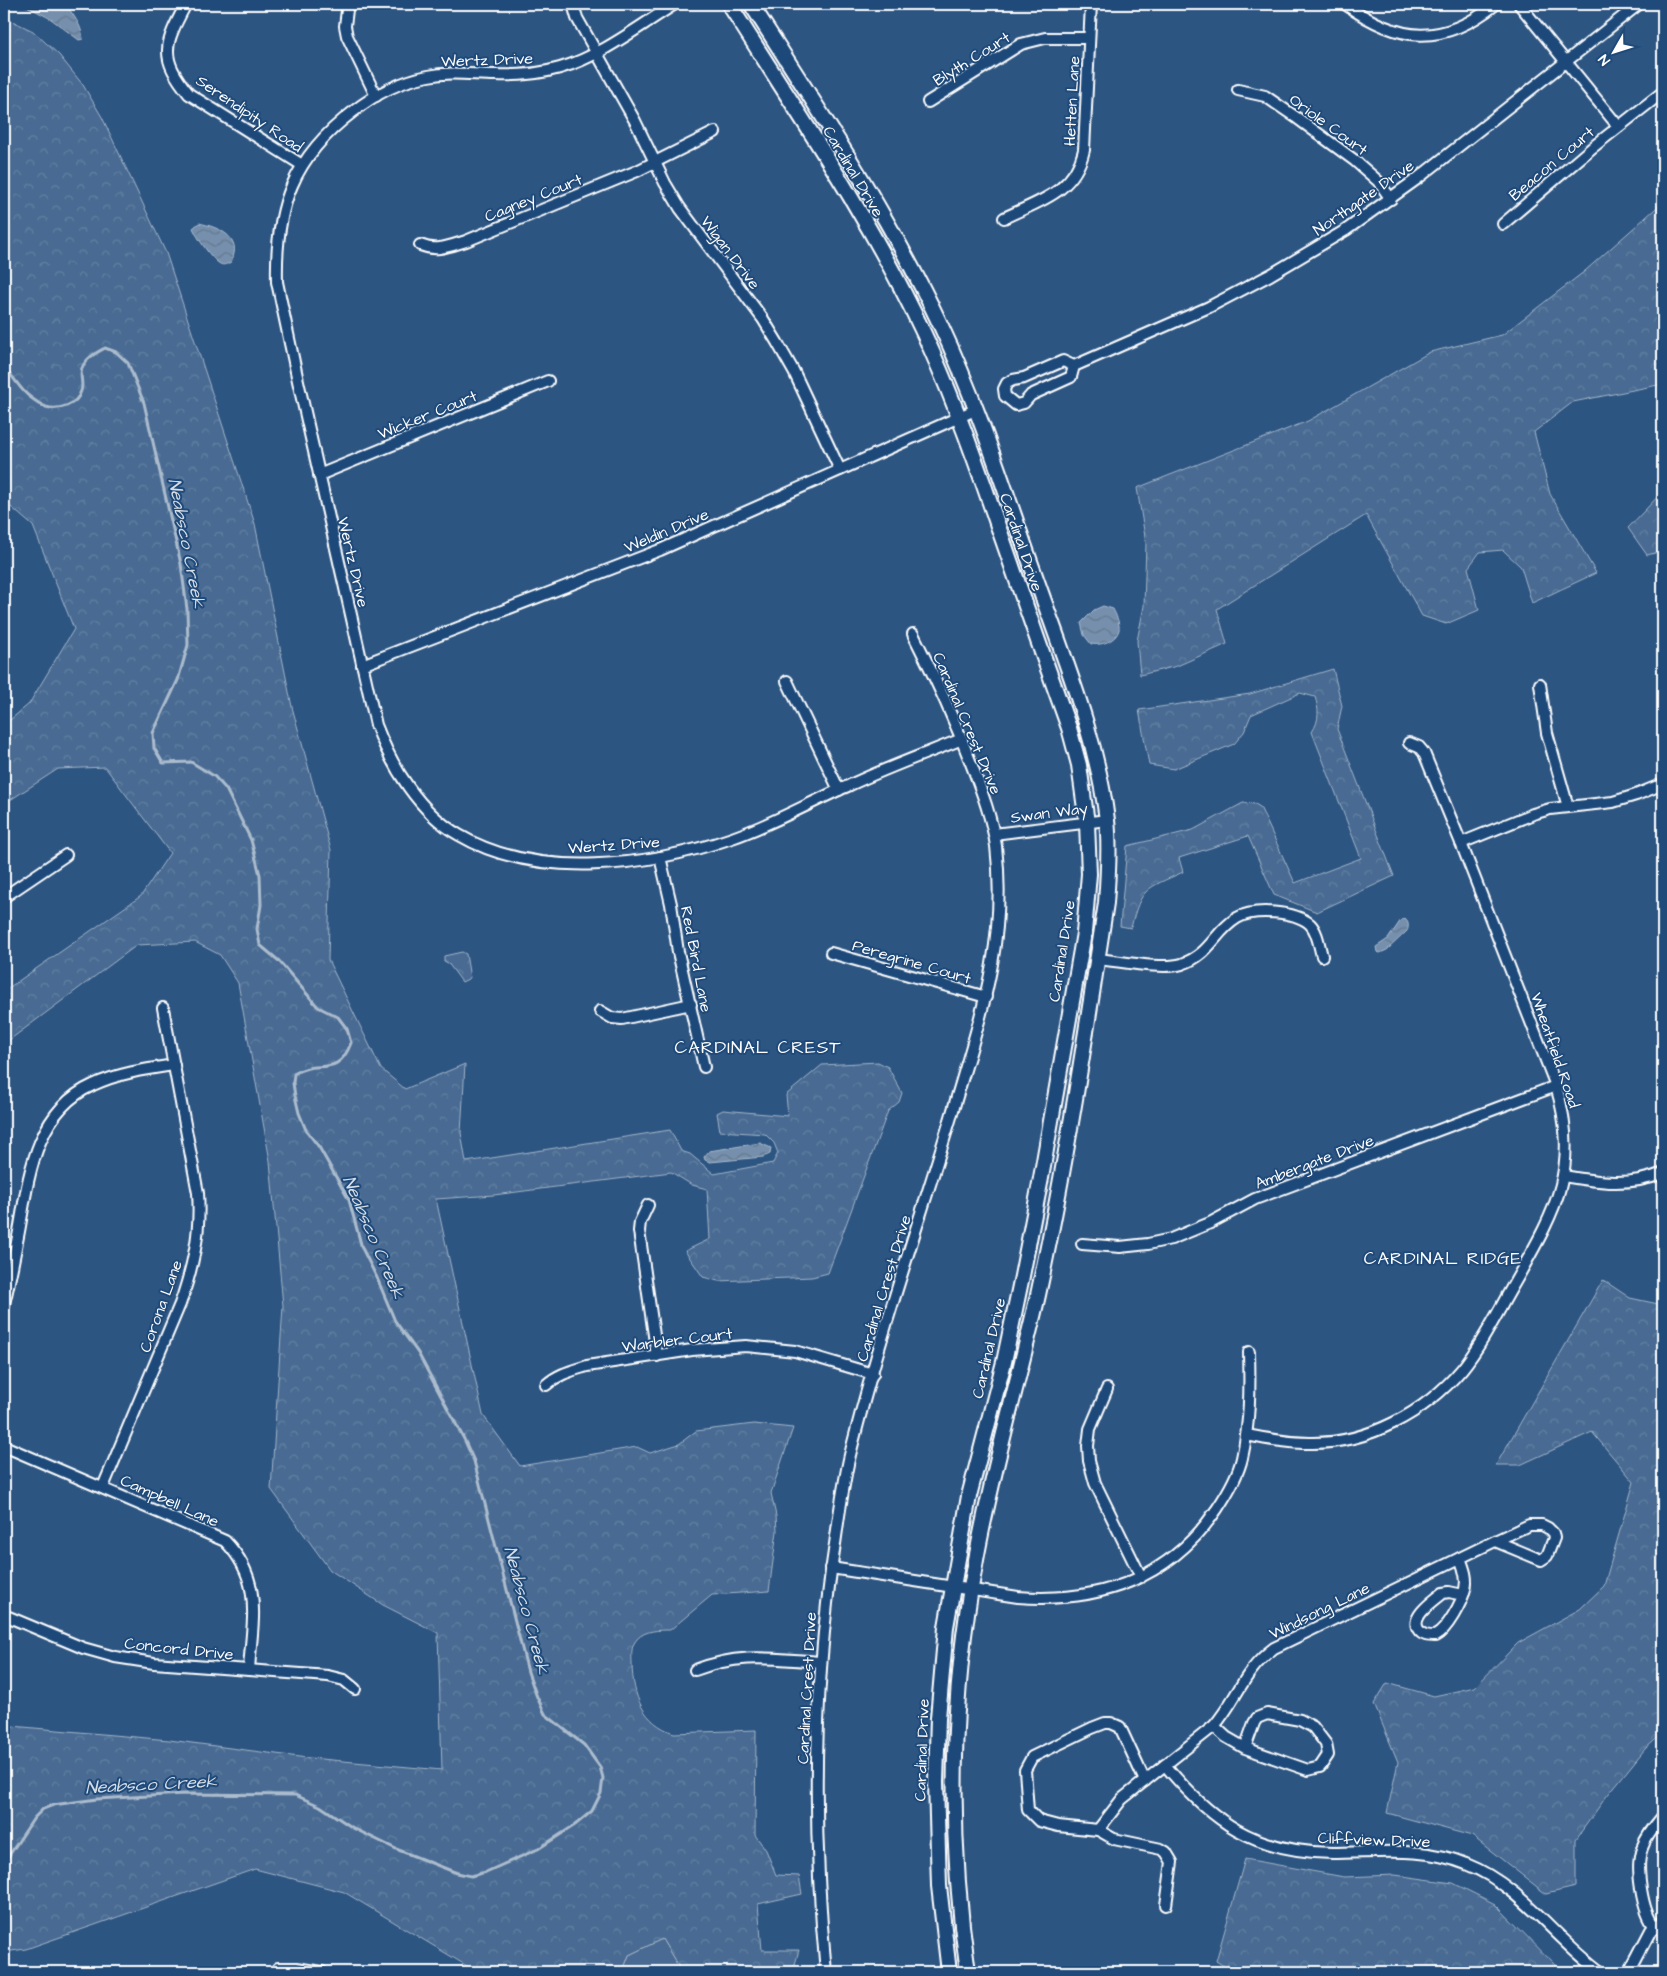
<svg xmlns="http://www.w3.org/2000/svg" width="1667" height="1976" font-family="'Architects Daughter',sans-serif">
<defs>
<pattern id="forest-crowns" width="20" height="18" patternUnits="userSpaceOnUse" patternTransform="scale(1.25)"><rect width="20" height="18" fill="#486b92"/><path d="M2 6a3 3 0 1 1 6 0M12 15a3 3 0 1 1 6 0" fill="none" stroke="#6381a2"/></pattern>
<pattern id="water-waves" width="16" height="10" patternUnits="userSpaceOnUse" patternTransform="scale(1.25)"><rect width="16" height="10" fill="#748fad"/><path d="M0 5q4-4 8 0t8 0" fill="none" stroke="#66788b"/></pattern>
</defs>
<rect width="100%" height="100%" fill="#2c5582"/>
<filter id="ink" filterUnits="userSpaceOnUse"><feTurbulence type="fractalNoise" baseFrequency=".02" numOctaves="2"/><feDisplacementMap in="SourceGraphic" scale="10" xChannelSelector="R" yChannelSelector="G"/><feConvolveMatrix kernelMatrix="1 2 1 2 8 2 1 2 1" color-interpolation-filters="sRGB"/></filter>
<g filter="url(#ink)">
<path fill="#486b92" stroke="#a4b5c8" d="M662 1939 680 1969 686 1972H624V1968L629 1955Z"/>
<g fill="url(#forest-crowns)" stroke="#a4b5c8">
<path d="M4 17 33 31 59 55 83 85 102 117 166 253 255 524 292 707 331 850 328 960 381 1069 405 1089 465 1064 461 1133 466 1162 670 1130 681 1151 690 1154 714 1174 773 1163 778 1153 774 1143 765 1134 720 1131 717 1113 723 1110 788 1116 786 1095 822 1065 878 1062 888 1067 902 1093 899 1102 888 1111 828 1273 812 1277 718 1281 703 1277 685 1251 710 1239 707 1189 692 1185 671 1172 494 1195 436 1199 483 1415 520 1466 637 1447 650 1453 679 1444 696 1431 754 1424 793 1428 771 1493 776 1516 777 1531 769 1591 712 1595 670 1630C659 1630 645 1630 637 1639 630 1647 632 1655 632 1665 633 1696 643 1723 674 1733L756 1730 755 1835 766 1850 776 1875 799 1876 802 1894 758 1904 762 1950H799L794 1968 746 1972H686L680 1969 662 1939 629 1955 624 1968V1972H477L344 1892 255 1869 26 1949 4 1952V1722L12 1726 169 1740 299 1757 442 1770 438 1633 383 1605 330 1570 271 1489 283 1306 270 1161 238 983 220 955 195 942 137 945 4 1044V991L141 896 170 853 105 767 58 769 4 804V725L29 704 74 629 33 526 4 501Z"/>
<path d="M1663 202V384L1573 402 1534 432 1550 494 1596 573 1532 603 1521 567 1503 550 1480 552 1468 568 1479 610 1446 624 1422 616 1366 515 1217 609 1227 644 1177 666 1140 675 1137 641 1144 606 1146 543 1137 488 1308 421 1430 352 1502 335 1585 271Z"/>
<path d="M1663 491V551L1647 555 1628 528Z"/>
<path d="M1333 669 1342 706 1337 729 1394 876 1317 912 1274 895 1248 836 1179 858 1183 872C1146 889 1141 887 1131 928L1120 926 1127 846 1193 830 1243 803 1255 804 1260 807 1295 883 1361 858 1312 732C1320 720 1319 709 1315 697L1300 693 1251 715 1244 732 1234 744 1174 769 1149 765 1139 710 1250 694Z"/>
<path d="M462 952 466 954 470 978 462 982 448 963 444 961V956Z"/>
<path d="M1603 1280 1630 1298 1663 1305V1733L1645 1749 1606 1797 1576 1839V1887L1546 1894 1472 1836 1387 1813 1398 1762 1374 1704 1387 1683 1434 1696 1475 1687 1518 1643 1580 1609 1604 1586 1634 1482 1592 1432 1520 1465H1496Z"/>
<path d="M1245 1859 1344 1877 1395 1875 1453 1883 1495 1904 1562 1972H1233L1216 1961Z"/>
</g>
<g fill="url(#water-waves)" stroke="#acbcce">
<path d="M23 4H65C73 14 82 26 83 39L79 40 51 19Z"/>
<path d="M199 223C218 227 244 237 231 262 227 264 224 266 220 264 211 259 197 237 193 228Z"/>
<path d="M1103 606 1113 609C1116 615 1120 623 1119 630 1116 641 1101 646 1091 644L1084 635 1081 623 1094 610Z"/>
<path d="M1405 919C1409 922 1409 927 1407 931L1387 950 1380 953 1377 952 1376 947 1388 939 1401 920Z"/>
<path d="M760 1143 771 1148 770 1154 763 1157 710 1162 705 1160 704 1157 709 1151Z"/>
</g>
<g fill="none" stroke-linecap="round" stroke-linejoin="round">
<path stroke="#acbcce" stroke-width="3" d="M4 368C14 376 19 389 30 397 34 400 41 405 46 407 59 411 77 405 81 391 84 383 79 376 82 368 86 358 96 353 105 348L116 352 128 363 144 403 181 564 187 609 188 645 178 680 153 733 154 748 163 763 191 762 214 776 226 789 251 840 260 875 261 905 257 929 260 945 279 961 318 1007 338 1017 347 1029 351 1043C337 1080 317 1058 294 1074L293 1083 295 1096 299 1113 306 1130 319 1147 349 1200 362 1248 377 1278 395 1321 418 1353 464 1439 474 1461 528 1672 537 1697 545 1714 584 1745 600 1767 603 1778 601 1793 592 1811 575 1825 538 1849 486 1872 471 1876 457 1873 396 1849 353 1828 320 1806 295 1795 184 1794 97 1799 53 1805 43 1809 34 1818 4 1863"/>
<defs>
<g id="street">
<path d="M186 4C165 44 158 56 189 94L302 165"/>
<path d="M573 4 577 18 635 121 665 183 680 208 763 319 777 342 794 372 840 470"/>
<path d="M675 4C638 27 601 56 560 68 539 74 517 76 496 75 473 75 451 71 428 76 402 81 375 94 354 111 293 157 275 207 277 282L298 381 376 725C392 767 419 812 459 835 537 881 651 866 732 838 773 824 811 802 850 785 886 768 925 754 962 739"/>
<path d="M1345 4C1399 43 1442 47 1496 4"/>
<path d="M1519 4 1618 126"/>
<path d="M347 10 345 26 347 36 376 96"/>
<path d="M1238 90 1265 96 1297 118 1354 160 1378 181 1391 199"/>
<path d="M928 102 1021 44 1045 38H1089"/>
<path d="M1004 218C1039 201 1074 193 1084 150L1091 4"/>
<path d="M1503 224 1593 147 1663 92"/>
<path d="M420 245C437 252 449 246 466 241L637 171 715 132"/>
<path d="M1074 366 1071 377 1031 395 1024 403 1016 405 1005 396 1004 389 1007 383 1013 380 1024 378 1063 361 1074 366 1209 307 1270 275 1346 230 1417 179 1639 4"/>
<path d="M319 475 548 381"/>
<path d="M362 665 660 550 975 410"/>
<path d="M787 681 839 790"/>
<path d="M1540 684 1547 733 1568 807"/>
<path d="M994 834 1107 820"/>
<path d="M1461 843 1533 814 1550 809 1613 802 1636 795 1663 784"/>
<path d="M660 857 671 904 678 952 704 1067"/>
<path d="M4 897 66 855"/>
<path d="M831 953 986 997"/>
<path d="M1098 959C1120 961 1162 970 1182 964 1211 954 1214 932 1237 918 1254 908 1295 911 1310 924 1318 932 1319 946 1322 956"/>
<path d="M600 1011 612 1018 622 1019 691 1004"/>
<path d="M1563 1176C1598 1182 1630 1187 1663 1173"/>
<path d="M648 1205 640 1222 639 1231 657 1356"/>
<path d="M1082 1244 1120 1247 1148 1244 1171 1239 1210 1223 1255 1199 1556 1086"/>
<path d="M4 1304C10 1279 15 1253 20 1226 29 1173 37 1110 93 1085 118 1073 147 1069 174 1065"/>
<path d="M546 1385C558 1374 571 1371 587 1366L692 1350 746 1346 795 1351 873 1374"/>
<path d="M1107 1389 1090 1429 1088 1446 1089 1461 1095 1483 1141 1577"/>
<path d="M1246 1435C1267 1439 1288 1443 1310 1443 1367 1444 1425 1413 1462 1369 1483 1343 1498 1311 1515 1282 1555 1211 1581 1169 1556 1086L1461 843 1424 753 1419 747 1409 743"/>
<path d="M4 1446 225 1541C264 1581 252 1620 249 1670"/>
<path d="M103 1487 180 1304C193 1267 201 1232 198 1193L163 1008"/>
<path d="M1460 1558C1464 1568 1468 1579 1465 1589 1462 1602 1447 1630 1435 1636 1429 1636 1422 1636 1418 1629 1410 1616 1435 1600 1443 1593L1449 1592 1463 1595"/>
<path d="M831 1568 1018 1597C1099 1603 1170 1579 1217 1509 1227 1494 1238 1476 1242 1458 1250 1423 1250 1387 1249 1352"/>
<path d="M4 1615 83 1648 115 1657 154 1663 328 1676 344 1680 355 1689"/>
<path d="M695 1670C742 1652 773 1659 821 1662"/>
<path d="M1214 1726 1226 1737 1245 1748 1308 1770 1320 1767 1328 1755 1326 1744 1313 1727 1300 1720 1267 1714 1257 1718 1254 1723 1245 1748"/>
<path d="M1165 1765C1212 1822 1255 1852 1332 1853 1378 1853 1423 1846 1466 1864 1522 1886 1554 1938 1601 1972"/>
<path d="M1145 1781 1120 1727 1111 1723H1105L1092 1728 1032 1757 1025 1770 1028 1810 1039 1821 1058 1826 1098 1830 1114 1839 1161 1849 1166 1852 1172 1862 1166 1905"/>
<path d="M1098 1830 1122 1799 1214 1726C1238 1698 1243 1671 1274 1648L1495 1541 1541 1560 1547 1556 1554 1538 1553 1533 1548 1528 1542 1525H1529L1495 1541"/>
<path d="M1655 1927C1642 1912 1635 1867 1642 1848 1646 1836 1655 1826 1663 1816"/>
<path d="M278 1968H296L322 1972"/>
<path d="M826 1972C812 1829 813 1686 835 1544 839 1515 843 1485 850 1455 878 1341 917 1229 951 1117 978 1023 1008 946 996 846 992 819 982 792 972 766 955 721 935 677 913 634"/>
<path d="M1629 1972 1651 1930 1663 1921"/>
</g>
<g id="secondary">
<path d="M729 4C797 112 870 218 924 334 953 396 976 461 998 526 1021 593 1045 661 1069 728L1079 765 1087 823 1089 874 1084 933 1041 1178 1022 1276 1004 1362 969 1496 946 1627 938 1718 936 1782 939 1886 949 1972"/>
<path d="M751 4C818 109 888 213 941 326 980 409 1007 498 1038 584 1065 661 1097 738 1107 820 1110 847 1108 876 1106 903 1086 1034 1066 1165 1038 1295 1018 1383 992 1471 976 1560 950 1695 948 1837 968 1972"/>
</g>
</defs>
<use href="#street" stroke="#fff" stroke-width="14"/>
<use href="#secondary" stroke="#fff" stroke-width="18"/>
<use href="#street" stroke="#1f4a7a" stroke-width="10"/>
<use href="#secondary" stroke="#1f4a7a" stroke-width="14"/>
</g>
</g>
<g text-anchor="middle" stroke-width="4" stroke-linejoin="round" paint-order="stroke">
<g font-size="16" fill="#fff" stroke="#1f4a7a">
<text transform="translate(971 58) rotate(-32)" y="6">Blyth Court</text>
<text transform="translate(487 59) rotate(-2)" y="6">Wertz Drive</text>
<text transform="translate(1071 101) rotate(-87)" y="6">Hetten Lane</text>
<text transform="translate(250 113) rotate(34)" y="6">Serendipity Road</text>
<text transform="translate(1329 124) rotate(36)" y="6">Oriole Court</text>
<text transform="translate(1551 163) rotate(-40)" y="6">Beacon Court</text>
<text transform="translate(854 171) rotate(59)" y="6">Cardinal Drive</text>
<text transform="translate(533 197) rotate(-22)" y="6">Cagney Court</text>
<text transform="translate(1363 197) rotate(-35)" y="6">Northgate Drive</text>
<text transform="translate(731 252) rotate(53)" y="6">Wigan Drive</text>
<text transform="translate(427 414) rotate(-22)" y="6">Wicker Court</text>
<text transform="translate(666 530) rotate(-23)" y="6">Weldin Drive</text>
<text transform="translate(1022 542) rotate(71)" y="6">Cardinal Drive</text>
<text transform="translate(354 562) rotate(77)" y="6">Wertz Drive</text>
<text transform="translate(968 723) rotate(67)" y="6">Cardinal Crest Drive</text>
<text transform="translate(1049 812) rotate(-7)" y="6">Swan Way</text>
<text transform="translate(614 844) rotate(-4)" y="6">Wertz Drive</text>
<text transform="translate(1061 951) rotate(-81)" y="6">Cardinal Drive</text>
<text transform="translate(697 959) rotate(79)" y="6">Red Bird Lane</text>
<text transform="translate(912 961) rotate(16)" y="6">Peregrine Court</text>
<text transform="translate(1556 1050) rotate(71)" y="6">Wheatfield Road</text>
<text transform="translate(1314 1161) rotate(-21)" y="6">Ambergate Drive</text>
<text transform="translate(883 1288) rotate(-73)" y="6">Cardinal Crest Drive</text>
<text transform="translate(160 1306) rotate(-70)" y="6">Corona Lane</text>
<text transform="translate(677 1339) rotate(-7)" y="6">Warbler Court</text>
<text transform="translate(988 1348) rotate(-77)" y="6">Cardinal Drive</text>
<text transform="translate(170 1500) rotate(24)" y="6">Campbell Lane</text>
<text transform="translate(1319 1610) rotate(-26)" y="6">Windsong Lane</text>
<text transform="translate(179 1648) rotate(6)" y="6">Concord Drive</text>
<text transform="translate(806 1688) rotate(-87)" y="6">Cardinal Crest Drive</text>
<text transform="translate(921 1750) rotate(-88)" y="6">Cardinal Drive</text>
<text transform="translate(1374 1839) rotate(2)" y="6">Cliffview Drive</text>
</g>
<g font-size="18" font-style="italic" fill="#d5dde6" stroke="#1f4a7a">
<text transform="translate(187 543) rotate(79)" y="6">Neabsco Creek</text>
<text transform="translate(374 1237) rotate(67)" y="6">Neabsco Creek</text>
<text transform="translate(527 1610) rotate(75)" y="6">Neabsco Creek</text>
<text transform="translate(151 1784) rotate(-3)" y="6">Neabsco Creek</text>
</g>
<g font-size="18" letter-spacing="1" fill="#fff" stroke="#1f4a7a">
<text x="758" y="1053">CARDINAL CREST</text>
<text x="1443" y="1264">CARDINAL RIDGE</text>
</g>
</g>
<rect width="1667" height="1976" fill="none" stroke="#1f4a7a" stroke-width="20"/>
<rect x="10" y="10" width="1647" height="1956" fill="none" stroke="#fff" stroke-width="2" filter="url(#ink)"/>
<g transform="translate(1614 52) rotate(231)" stroke="#1f4a7a" stroke-width="4" paint-order="stroke">
<path d="M0-4L9 19L0 12L-9 19Z" fill="#ffffff"/>
<text y="-8" font-size="14" font-weight="bold" text-anchor="middle" fill="#ffffff">N</text>
</g>
</svg>
